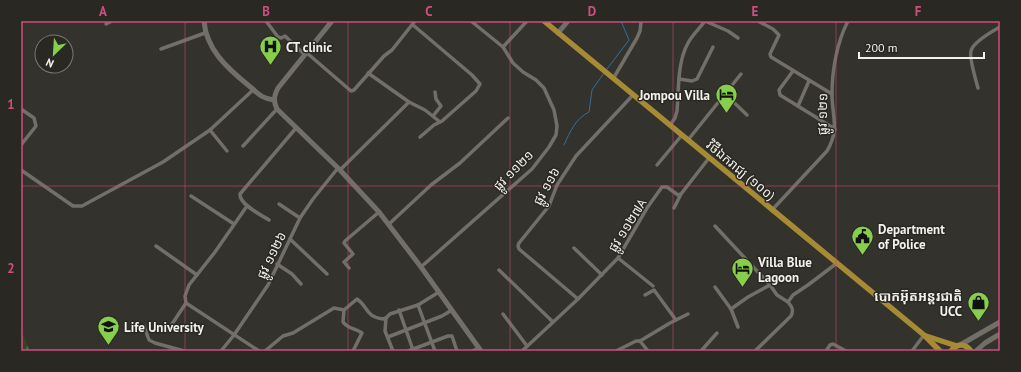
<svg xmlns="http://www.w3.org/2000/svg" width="1021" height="372" font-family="'PT Sans','Noto Sans Khmer',sans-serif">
<defs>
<pattern id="cemetery-stones" width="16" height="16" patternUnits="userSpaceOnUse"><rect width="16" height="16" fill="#37431a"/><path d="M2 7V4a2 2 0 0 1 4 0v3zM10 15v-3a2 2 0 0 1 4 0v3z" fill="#545f3c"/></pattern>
</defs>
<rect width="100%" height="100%" fill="#34322c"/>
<path fill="url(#cemetery-stones)" d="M21 330 30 351H21Z"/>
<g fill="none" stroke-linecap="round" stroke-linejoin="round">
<g stroke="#316e9f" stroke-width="1">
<path d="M607 69 629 40 621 21"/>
<path d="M564 145C570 132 575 119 589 112L592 90 604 73"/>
</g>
<g stroke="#716f68" stroke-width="3.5">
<path d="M266 21 278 37 281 38 285 36 305 55"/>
<path d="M705 21 728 31 738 38"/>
<path d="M758 21 773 29 779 35 770 54 771 57 832 94"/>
<path d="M106 24 112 21"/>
<path d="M413 25 472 75 480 84 476 91 442 121 434 125 420 137"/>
<path d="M503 47 527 21"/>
<path d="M161 49 205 33"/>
<path d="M307 53 351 91 354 90 384 56 392 50 415 21"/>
<path d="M793 71 779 90 780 95 835 129"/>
<path d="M368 73 409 102 425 110 440 122"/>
<path d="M613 79 637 38 640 31 641 22"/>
<path d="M679 79 692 81 697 79 713 47"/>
<path d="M978 88C976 81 969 57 971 51 973 42 993 31 1000 27"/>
<path d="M725 94 747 115"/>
<path d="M798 106 809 81"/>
<path d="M21 109 34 118 36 126 21 145"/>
<path d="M433 116 441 106 436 99 435 92"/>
<path d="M670 125 675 118 677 111C679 89 677 63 688 43 692 35 700 28 705 21"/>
<path d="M210 130 227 151"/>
<path d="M688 140 741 74"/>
<path d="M243 146 277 109"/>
<path d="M657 165 682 135"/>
<path d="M21 170 73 206H82L163 162 210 130 254 89"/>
<path d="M340 170 409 102"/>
<path d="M191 196 234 224"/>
<path d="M279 204 300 218"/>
<path d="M674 208 681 194"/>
<path d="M772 210 827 151C840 129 832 117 832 94 832 70 837 42 848 21"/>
<path d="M269 220C261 215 239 204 240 194L296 128"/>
<path d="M389 224 431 185 460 163 508 118"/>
<path d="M715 226 770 285 777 295 788 302"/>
<path d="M290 239 327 274"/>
<path d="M156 246 197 275"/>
<path d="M574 248 602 275"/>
<path d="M618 258 653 286"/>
<path d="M277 264 292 274 301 284"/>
<path d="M421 267 532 169 549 147 556 135 557 126 554 110 544 88 536 80 523 72 513 63 503 47 471 21"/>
<path d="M349 268 344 262 353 254 344 243 345 241 379 212"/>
<path d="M499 270 553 322"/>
<path d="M715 287 731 309 738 327"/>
<path d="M645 295 654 290 676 320"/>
<path d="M578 299 519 249 518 246 519 243 549 206 557 185 576 156 633 95"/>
<path d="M186 303 259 351"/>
<path d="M418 305 435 351"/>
<path d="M731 309 748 297 770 285"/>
<path d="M344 310 343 322C348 329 355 328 362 333L353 351"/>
<path d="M399 310 413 350"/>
<path d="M503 314 527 346"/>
<path d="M386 318 385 331 393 351"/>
<path d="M144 326 149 340 155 343 184 351"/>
<path d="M168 330 186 303 185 296 189 285 215 252 247 206"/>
<path d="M388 337 442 316 452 310"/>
<path d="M640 341 670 323 688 314"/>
<path d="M221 351 234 335 268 285 300 218 313 199 338 168"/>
<path d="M265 351 283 336 293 333 334 308 344 310 357 299C368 306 365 317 383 319L386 318 390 314 418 305 439 292"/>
<path d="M408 351 448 336H452L457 351"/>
<path d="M472 351 479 348"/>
<path d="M522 351 578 299 618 258 647 208 662 187H667L678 195 681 194 709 158"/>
<path d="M616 351 636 341H640L648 351"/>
<path d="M701 351 717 333"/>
<path d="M755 351 791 316C794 310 792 307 788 302L793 295 808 285 837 263"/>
<path d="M826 351 830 345 833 344 846 351"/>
<path d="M912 351 924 335"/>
</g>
<g stroke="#716f68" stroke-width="5">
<path d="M204 21C206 49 227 68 248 85 258 93 260 98 274 100"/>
<path d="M332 21 278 88C274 96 273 101 277 109L340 170 379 212 421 267 481 351"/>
<path d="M558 33 568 21"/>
<path d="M960 345 1000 322"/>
<path d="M976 351 985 343 1000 334"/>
</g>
<g stroke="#a68a34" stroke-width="5.5">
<path d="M544 21 924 335 940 351"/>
<path d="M926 336 957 346"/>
<path d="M951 351C957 343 965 343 971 351"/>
</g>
</g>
<path fill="none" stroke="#ce4e80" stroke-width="1" stroke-opacity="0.55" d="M185 21V351M348 21V351M510 21V351M673 21V351M836 21V351M21 186H1000"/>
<defs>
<symbol id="hospital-pin" viewBox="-11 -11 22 30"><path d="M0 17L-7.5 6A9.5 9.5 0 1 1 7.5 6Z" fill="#87cf4b" stroke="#2a2822"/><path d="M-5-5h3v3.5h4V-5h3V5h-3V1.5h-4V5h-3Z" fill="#111"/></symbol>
<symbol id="hotel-pin" viewBox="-11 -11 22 30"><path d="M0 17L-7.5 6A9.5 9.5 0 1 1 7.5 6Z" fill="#87cf4b" stroke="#2a2822"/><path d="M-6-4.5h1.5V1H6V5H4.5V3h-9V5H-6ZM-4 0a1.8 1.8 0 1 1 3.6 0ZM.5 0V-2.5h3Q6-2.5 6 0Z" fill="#111"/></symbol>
<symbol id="civic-pin" viewBox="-11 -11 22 30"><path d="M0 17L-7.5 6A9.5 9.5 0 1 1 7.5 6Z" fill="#87cf4b" stroke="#2a2822"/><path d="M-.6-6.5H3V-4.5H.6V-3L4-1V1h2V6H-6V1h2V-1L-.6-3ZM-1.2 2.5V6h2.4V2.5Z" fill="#111"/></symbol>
<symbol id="shop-pin" viewBox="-11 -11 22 30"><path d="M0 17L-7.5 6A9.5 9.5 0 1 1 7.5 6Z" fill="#87cf4b" stroke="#2a2822"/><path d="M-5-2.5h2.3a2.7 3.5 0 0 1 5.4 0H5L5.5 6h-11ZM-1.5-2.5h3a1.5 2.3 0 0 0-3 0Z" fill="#111"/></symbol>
<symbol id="school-pin" viewBox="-11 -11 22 30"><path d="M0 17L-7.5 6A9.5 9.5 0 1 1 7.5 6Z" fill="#87cf4b" stroke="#2a2822"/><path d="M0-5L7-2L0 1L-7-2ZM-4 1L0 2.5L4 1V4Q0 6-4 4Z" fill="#111"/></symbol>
</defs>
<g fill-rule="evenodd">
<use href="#hospital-pin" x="258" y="34" width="25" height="34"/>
<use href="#hotel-pin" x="714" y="82" width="25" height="34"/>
<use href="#civic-pin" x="850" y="224" width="25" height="34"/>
<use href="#hotel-pin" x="730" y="256" width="25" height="34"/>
<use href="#shop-pin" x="966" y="290" width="25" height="34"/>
<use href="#school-pin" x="96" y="314" width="25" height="34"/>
</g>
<g text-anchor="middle" stroke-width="3" stroke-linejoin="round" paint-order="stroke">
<g font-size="13" font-weight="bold" fill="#f3f1ee" stroke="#2a2822" text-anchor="start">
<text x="286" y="52">CT clinic</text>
<text x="710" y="100" text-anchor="end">Jompou Villa</text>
<text x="878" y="234">Department<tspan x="878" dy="15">of Police</tspan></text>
<text x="758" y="267">Villa Blue<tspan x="758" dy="15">Lagoon</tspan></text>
<text x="962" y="301" text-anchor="end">បោកអ៊ុតអន្តរជាតិ<tspan x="962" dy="15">UCC</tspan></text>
<text x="124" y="332">Life University</text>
</g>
<g font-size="13" fill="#f3f1ee" stroke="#2a2822">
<text transform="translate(822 114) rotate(-89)" y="5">ផ្លូវ ១២១</text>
<text transform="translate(513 170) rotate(-45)" y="5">ផ្លូវ ១១២១</text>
<text transform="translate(741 170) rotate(40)" y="5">វិថីឯករាជ្យ (១០០)</text>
<text transform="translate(546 186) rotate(-61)" y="5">ផ្លូវ ១១៦</text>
<text transform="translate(627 225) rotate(-58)" y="5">ផ្លូវ ១១២៧A</text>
<text transform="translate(271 255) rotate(-64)" y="5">ផ្លូវ ១១២៦</text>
</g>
</g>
<rect width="1021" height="372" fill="none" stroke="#2a2822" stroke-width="44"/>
<g transform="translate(54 54) rotate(205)"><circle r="19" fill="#2a2822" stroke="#7a7874"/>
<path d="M0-3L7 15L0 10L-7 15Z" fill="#87cf4b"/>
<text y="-6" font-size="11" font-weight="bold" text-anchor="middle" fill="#f3f1ee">N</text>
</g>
<path d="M859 52v6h125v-6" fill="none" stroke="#f3f1ee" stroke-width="2"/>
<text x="865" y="52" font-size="12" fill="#f3f1ee" stroke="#2a2822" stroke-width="3" paint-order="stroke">200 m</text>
<rect x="22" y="22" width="977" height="328" fill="none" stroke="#ce4e80" stroke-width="1.5"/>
<g font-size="13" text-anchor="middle" font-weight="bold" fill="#ce4e80">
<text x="103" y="16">A</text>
<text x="266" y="16">B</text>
<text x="429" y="16">C</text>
<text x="592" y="16">D</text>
<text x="755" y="16">E</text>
<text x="918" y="16">F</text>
<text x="11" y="109">1</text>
<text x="11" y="273">2</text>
</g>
</svg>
